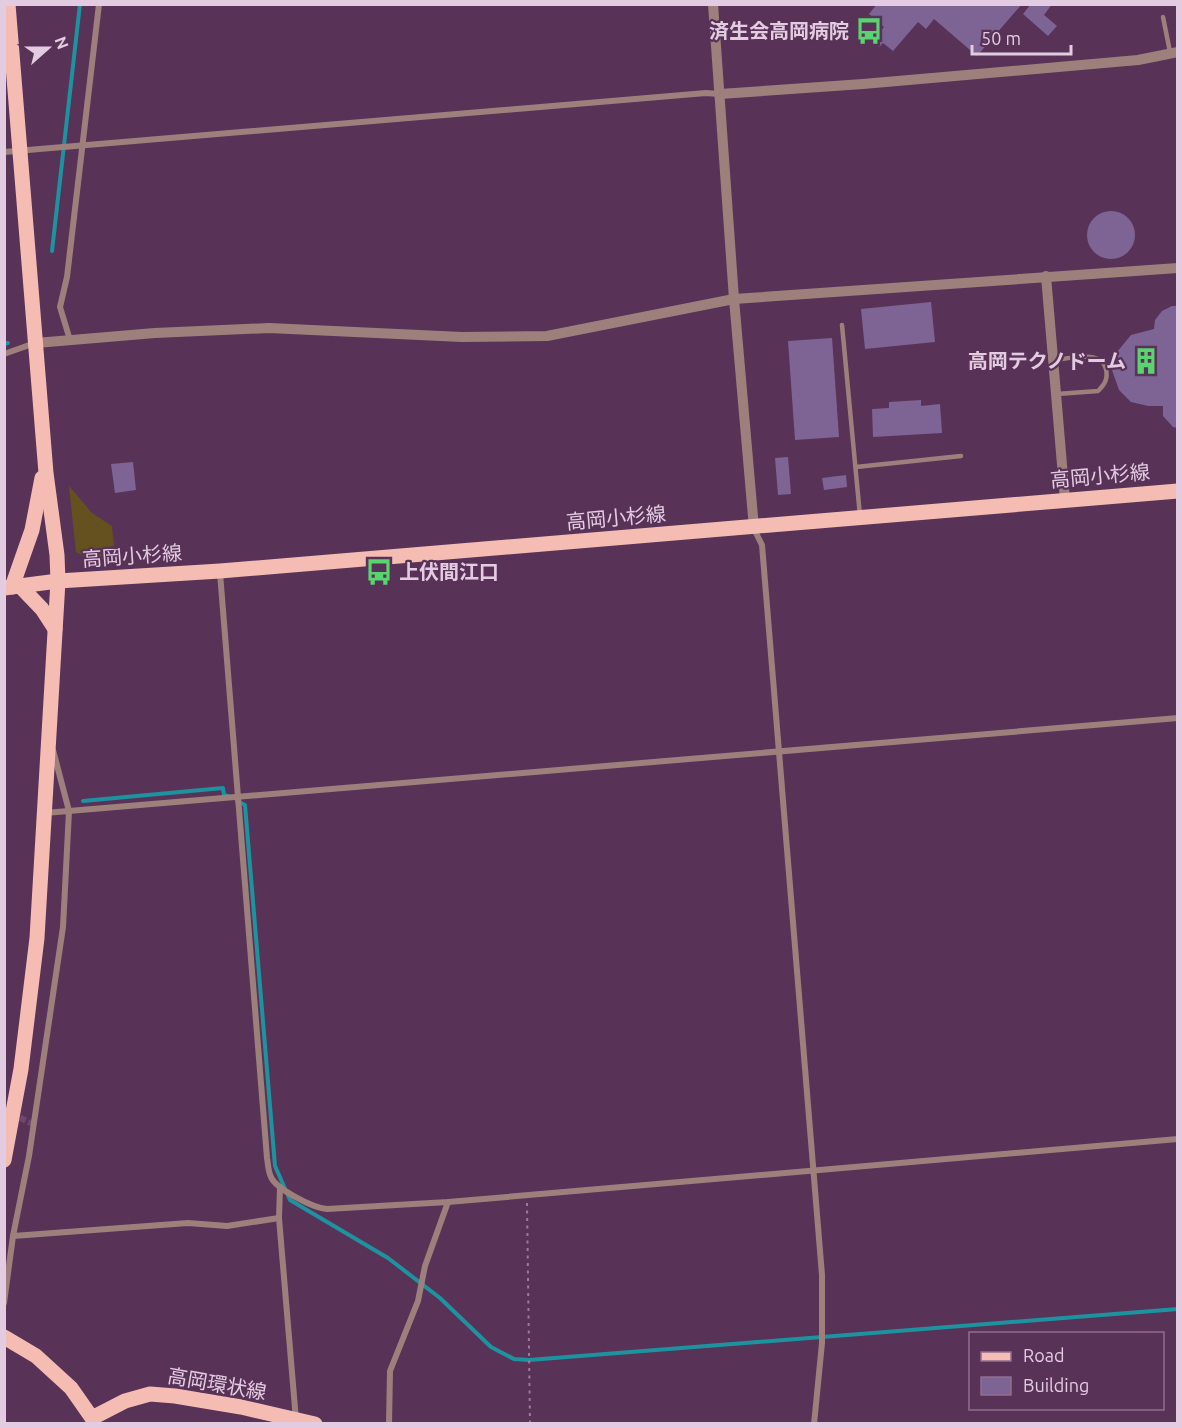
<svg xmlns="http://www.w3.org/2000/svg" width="1182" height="1428" font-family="Ubuntu,'Noto Sans JP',sans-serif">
<rect width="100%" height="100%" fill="#593258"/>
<path fill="#64511f" d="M69 486 92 513 112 526 115 557 91 560 76 552Z"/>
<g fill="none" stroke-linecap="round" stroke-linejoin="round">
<g stroke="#1e93a0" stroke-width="4">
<path d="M52 251 80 4"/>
<path d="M4 344 8 343"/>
<path d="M83 801 223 788 224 795 228 796"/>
<path d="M237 801 245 805 275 1166 290 1200 388 1258 440 1298 491 1347 514 1359 529 1360 1178 1309"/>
</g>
</g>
<g fill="#7d6495">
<path d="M877 4H1022L977 56 934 19 926 29 918 22 893 51 883 43 879 47 873 41 884 27 869 14Z"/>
<path d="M1031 4H1052L1044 15 1057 26 1048 36 1023 14Z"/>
<circle cx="1111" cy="235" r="24"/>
<path d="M931 302 935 342 865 349 861 309Z"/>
<path d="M1172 306H1178V428L1173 427 1163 416V406H1148L1131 402 1119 390 1112 370 1117 352 1131 335 1154 329 1155 320 1162 311Z"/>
<path d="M832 338 839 437 795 440 788 341Z"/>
<path d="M921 400V406L940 404 942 433 873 437 872 409 889 408V402Z"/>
<path d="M788 457 791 494 778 495 775 458Z"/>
<path d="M133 462 136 490 115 493 111 464Z"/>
<path d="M846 475 847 487 824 490 822 478Z"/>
</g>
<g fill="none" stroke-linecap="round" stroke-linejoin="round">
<path stroke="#6e496d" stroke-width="6" stroke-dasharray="6 3" stroke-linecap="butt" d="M4 1110 33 1124"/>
<path stroke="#9b7b9a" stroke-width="2" stroke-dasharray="3 4.5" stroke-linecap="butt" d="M527 1203 530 1424"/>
<g stroke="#9d807c" stroke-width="4.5">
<path d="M1163 17 1170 52"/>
<path d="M842 325 860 516"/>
<path d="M1053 360C1068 359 1102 349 1106 369 1108 379 1105 384 1098 391L1057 394"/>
<path d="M856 467 961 456"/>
</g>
<g stroke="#9d807c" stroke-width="6">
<path d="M4 152 706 93 720 94"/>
<path d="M70 340 60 307 67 277 99 4"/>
<path d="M4 354 35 343"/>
<path d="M754 529 762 545 822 1275V1343L814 1424"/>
<path d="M220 573 267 1158C268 1163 268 1171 271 1177 276 1189 313 1208 327 1209L448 1202 1178 1139"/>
<path d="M45 813 1178 718"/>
<path d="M280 1187 279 1218 296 1420"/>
<path d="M13 1236 188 1223 227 1226 279 1218"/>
<path d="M4 1303 13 1236 29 1156 63 927 69 811 53 750"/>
<path d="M389 1424 390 1371 418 1301 425 1266 448 1202"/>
</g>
<g stroke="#9d807c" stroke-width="10">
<path d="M713 4 734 299 754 528"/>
<path d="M720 94 863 84 1138 60 1178 52"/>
<path d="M1046 276 1065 500"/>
<path d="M36 343 155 333 269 328 462 337 547 336 734 299 1178 268"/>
</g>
<g stroke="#f5bcb4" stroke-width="15">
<path d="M20 586 42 609 55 629"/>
<path d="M12 587 32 530 42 478"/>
<path d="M4 588 58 581 220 571 1178 491"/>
<path d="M4 1160 21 1069 37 938 58 581 57 555 46 473 8 4"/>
<path d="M4 1337 36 1356 71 1388 92 1418 125 1401 150 1394 175 1396 241 1407 315 1424"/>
</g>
</g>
<defs>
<symbol id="bus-bare" viewBox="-9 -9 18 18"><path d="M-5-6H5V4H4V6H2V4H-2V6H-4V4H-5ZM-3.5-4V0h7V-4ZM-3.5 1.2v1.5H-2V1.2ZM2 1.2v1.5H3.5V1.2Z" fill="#58d56f" stroke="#593258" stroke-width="2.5" paint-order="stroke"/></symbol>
<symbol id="building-bare" viewBox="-9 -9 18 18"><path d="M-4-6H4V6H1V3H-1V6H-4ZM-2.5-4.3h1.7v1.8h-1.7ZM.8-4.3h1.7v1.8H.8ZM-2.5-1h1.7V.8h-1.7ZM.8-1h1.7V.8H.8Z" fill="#58d56f" stroke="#593258" stroke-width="2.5" paint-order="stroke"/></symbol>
</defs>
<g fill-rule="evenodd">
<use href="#bus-bare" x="850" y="12" width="38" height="38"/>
<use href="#building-bare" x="1127" y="342" width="38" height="38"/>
<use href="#bus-bare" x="360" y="553" width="38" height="38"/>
</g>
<g text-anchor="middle" stroke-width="4.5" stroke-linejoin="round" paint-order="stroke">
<g font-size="20" font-weight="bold" fill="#e3cbe2" stroke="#593258" text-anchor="end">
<text x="849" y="38">済生会高岡病院</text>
<text x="1126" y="368">高岡テクノドーム</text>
<text x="399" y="579" text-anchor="start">上伏間江口</text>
</g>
<g font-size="20" fill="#e3cbe2" stroke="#593258">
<text transform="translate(1100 476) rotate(-5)" y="7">高岡小杉線</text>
<text transform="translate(616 518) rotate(-5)" y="7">高岡小杉線</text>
<text transform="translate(132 556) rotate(-4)" y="7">高岡小杉線</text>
<text transform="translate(217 1384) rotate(10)" y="7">高岡環状線</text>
</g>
</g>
<rect width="1182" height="1428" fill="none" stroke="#e3cbe2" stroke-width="12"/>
<rect x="969" y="1332" width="195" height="78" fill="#593258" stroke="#906f8f" stroke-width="1.5"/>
<rect x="981" y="1352" width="30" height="9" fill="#f5bcb4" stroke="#906f8f" stroke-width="1.5"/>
<text x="1023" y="1362" font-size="18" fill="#e3cbe2">Road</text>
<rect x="981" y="1377" width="30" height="18" fill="#7d6495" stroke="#906f8f" stroke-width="1.5"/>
<text x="1023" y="1392" font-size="18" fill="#e3cbe2">Building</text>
<g transform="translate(48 48) rotate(69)" stroke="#593258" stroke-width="4.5" paint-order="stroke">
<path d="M0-4.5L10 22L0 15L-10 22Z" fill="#e3cbe2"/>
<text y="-9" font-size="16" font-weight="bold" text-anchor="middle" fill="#e3cbe2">N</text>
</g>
<path d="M972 45v9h99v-9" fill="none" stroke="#e3cbe2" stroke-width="3"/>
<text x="981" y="45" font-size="18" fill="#e3cbe2" stroke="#593258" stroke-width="4.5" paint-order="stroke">50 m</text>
</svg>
